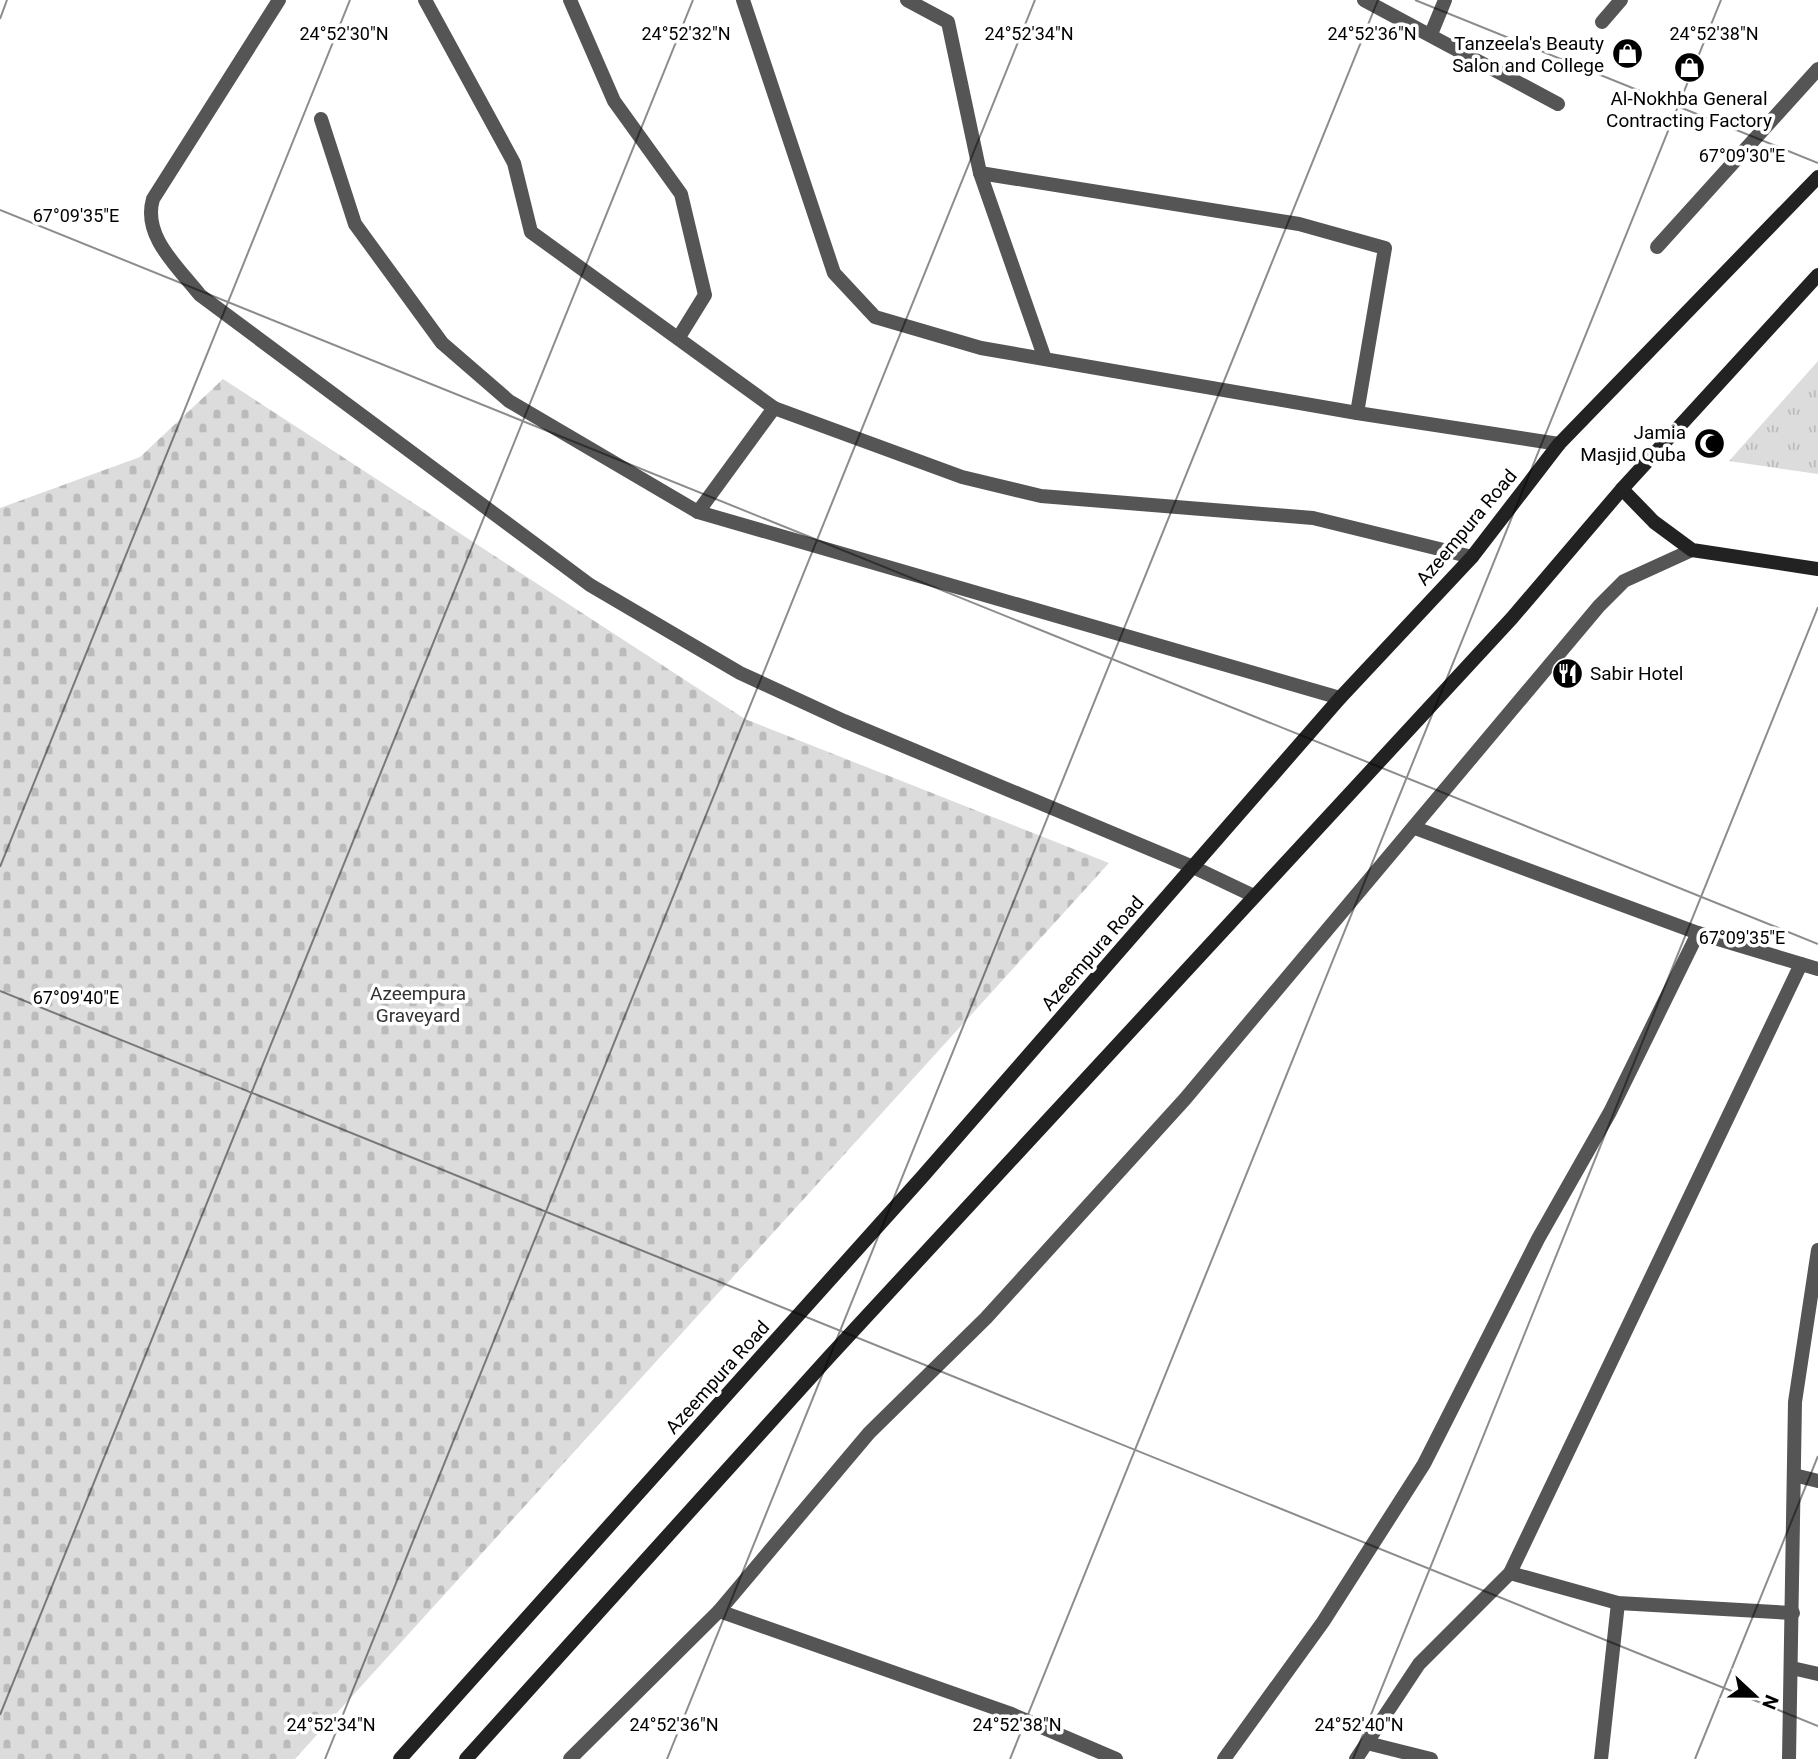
<svg xmlns="http://www.w3.org/2000/svg" width="1818" height="1759" font-family="Roboto,sans-serif">
<defs>
<pattern id="cemetery-stones" width="16" height="16" patternUnits="userSpaceOnUse" patternTransform="scale(1.75)"><rect width="16" height="16" fill="#dcdcdc"/><path d="M2 7V4a2 2 0 0 1 4 0v3zM10 15v-3a2 2 0 0 1 4 0v3z" fill="#bbb"/></pattern>
<pattern id="park-tufts" width="24" height="20" patternUnits="userSpaceOnUse" patternTransform="scale(1.75)"><rect width="24" height="20" fill="#dcdcdc"/><path d="M3 7l-1-3M5 7V3M7 7l1-3M15 17l-1-3M17 17v-4M19 17l1-3" fill="none" stroke="#bbb"/></pattern>
</defs>
<rect width="100%" height="100%" fill="#fff"/>
<path fill="url(#cemetery-stones)" d="M223 379 745 719 1109 863 295 1759H0V508L140 457Z"/>
<path fill="url(#park-tufts)" d="M1818 361V474L1729 461Z"/>
<g fill="none" stroke-linecap="round" stroke-linejoin="round">
<path stroke="#555" stroke-width="14" d="M1657 247 1818 69"/>
<g stroke="#555" stroke-width="14">
<path d="M279 0 153 199C142 236 178 267 200 295L590 585 740 673 844 721 1193 867 1254 896"/>
<path d="M425 0 514 163 531 232 774 408 962 477 1041 496 1313 518 1472 557"/>
<path d="M570 0 614 101 681 194 705 295 679 337"/>
<path d="M743 0 834 273 875 317 981 348 1357 413 1559 444"/>
<path d="M907 0 948 22 980 173 1045 359"/>
<path d="M1364 0 1558 104"/>
<path d="M1602 22 1621 0"/>
<path d="M1431 34 1445 0"/>
<path d="M321 119 355 224 442 343 509 401 698 512 1340 698"/>
<path d="M980 173 1299 224 1385 248 1357 413"/>
<path d="M698 512 774 408"/>
<path d="M1415 828 1698 933 1818 969"/>
<path d="M1794 1475 1818 1481"/>
<path d="M1510 1573 1618 1603 1793 1613"/>
<path d="M719 1611 1009 1713 1116 1759"/>
<path d="M1792 1668 1818 1674"/>
<path d="M1367 1743 1431 1759"/>
<path d="M570 1759 719 1611 869 1433 986 1318 1185 1099 1599 606 1624 581 1692 550"/>
<path d="M1224 1759 1323 1622 1424 1464 1538 1239 1610 1112 1698 933"/>
<path d="M1356 1759 1419 1664 1510 1573 1801 964"/>
<path d="M1601 1759 1618 1603"/>
<path d="M1789 1759 1795 1402 1818 1250"/>
</g>
<g stroke="#222" stroke-width="14">
<path d="M1622 489 1654 522 1692 550 1818 569"/>
<path d="M400 1759 923 1176 1340 698 1472 557 1559 444 1818 177"/>
<path d="M466 1759 829 1357 1512 618 1622 489 1818 275"/>
</g>
</g>
<path fill="none" stroke="#000" stroke-width="2" stroke-opacity="0.45" d="M1415 0 1818 163M0 19 7 0M0 210 1818 944M0 867 350 0M0 991 1818 1726M0 1715 693 0M325 1759 1035 0M667 1759 1378 0M1010 1759 1721 0M1353 1759 1818 607M1695 1759 1818 1456"/>
<defs>
<symbol id="shop-disc" viewBox="-11 -11 22 22"><circle r="9.5" fill="#000" stroke="#fff"/><path d="M-5-2.5h2.3a2.7 3.5 0 0 1 5.4 0H5L5.5 6h-11ZM-1.5-2.5h3a1.5 2.3 0 0 0-3 0Z" fill="#fff"/></symbol>
<symbol id="mosque-disc" viewBox="-11 -11 22 22"><circle r="9.5" fill="#000" stroke="#fff"/><path d="M3.5-4.9A6 6 0 1 0 3.5 4.9A5 5 0 1 1 3.5-4.9Z" fill="#fff"/></symbol>
<symbol id="restaurant-disc" viewBox="-11 -11 22 22"><circle r="9.5" fill="#000" stroke="#fff"/><path d="M-5-6h1v4h1v-4h1v4h1v-4h1v5L-1.5 .5V6h-2V.5L-5-1ZM5-6V6H3V1.5H1.5Q1.5-4 5-6Z" fill="#fff"/></symbol>
</defs>
<g fill-rule="evenodd">
<use href="#shop-disc" x="1610" y="36" width="35" height="35"/>
<use href="#shop-disc" x="1672" y="50" width="35" height="35"/>
<use href="#mosque-disc" x="1692" y="426" width="35" height="35"/>
<use href="#restaurant-disc" x="1550" y="656" width="35" height="35"/>
</g>
<g text-anchor="middle" stroke-width="7" stroke-linejoin="round" paint-order="stroke">
<g font-size="19" fill="#000" stroke="#fff" text-anchor="end">
<text x="1604" y="50">Tanzeela's Beauty<tspan x="1604" dy="22">Salon and College</tspan></text>
<text x="1689" y="105" text-anchor="middle">Al-Nokhba General<tspan x="1689" dy="22">Contracting Factory</tspan></text>
<text x="1686" y="439">Jamia<tspan x="1686" dy="22">Masjid Quba</tspan></text>
<text x="1590" y="680" text-anchor="start">Sabir Hotel</text>
</g>
<g font-size="19" fill="#000" stroke="#fff">
<text transform="translate(1466 527) rotate(-50)" y="7">Azeempura Road</text>
<text transform="translate(1092 953) rotate(-49)" y="7">Azeempura Road</text>
<text transform="translate(717 1377) rotate(-48)" y="7">Azeempura Road</text>
</g>
<g font-size="19" fill="#333" stroke="#fff">
<text x="418" y="1000">Azeempura<tspan x="418" dy="22">Graveyard</tspan></text>
</g>
</g>
<g font-size="18" text-anchor="middle" fill="#000" stroke="#fff" stroke-width="7" stroke-linejoin="round" paint-order="stroke">
<text x="344" y="40">24°52'30"N</text>
<text x="686" y="40">24°52'32"N</text>
<text x="1029" y="40">24°52'34"N</text>
<text x="1372" y="40">24°52'36"N</text>
<text x="1714" y="40">24°52'38"N</text>
<text x="1742" y="162">67°09'30"E</text>
<text x="76" y="222">67°09'35"E</text>
<text x="1742" y="944">67°09'35"E</text>
<text x="76" y="1004">67°09'40"E</text>
<text x="331" y="1731">24°52'34"N</text>
<text x="674" y="1731">24°52'36"N</text>
<text x="1017" y="1731">24°52'38"N</text>
<text x="1359" y="1731">24°52'40"N</text>
</g>
<g transform="translate(1755 1696) rotate(112)" stroke="#ffffff" stroke-width="5" paint-order="stroke">
<path d="M0-5L12 26L0 18L-12 26Z" fill="#000000"/>
<text y="-10" font-size="19" font-weight="bold" text-anchor="middle" fill="#000000">N</text>
</g>
</svg>
